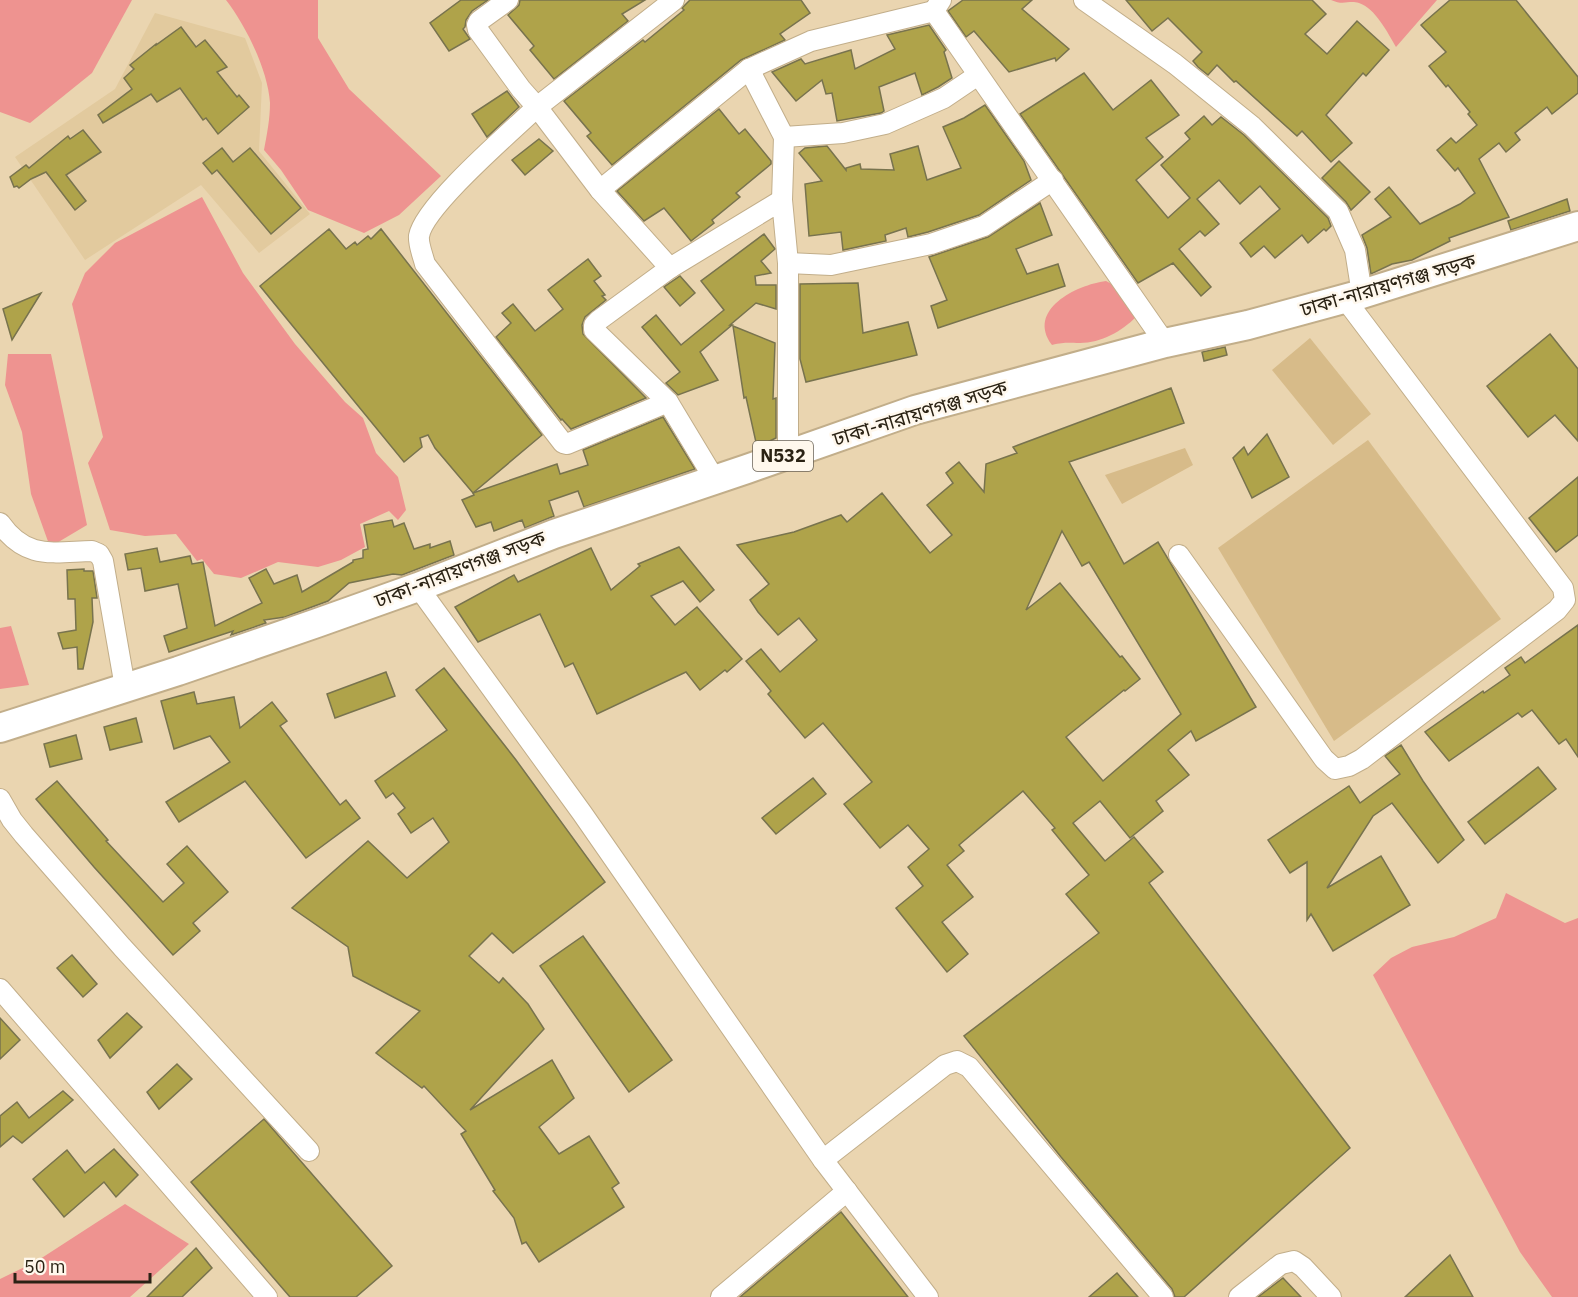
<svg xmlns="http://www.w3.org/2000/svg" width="1578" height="1297" font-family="'IBM Plex Sans','Noto Sans Bengali',sans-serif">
<rect width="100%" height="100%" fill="#ead5b0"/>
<path fill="#e2ca9e" d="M155 13 245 38 262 83 259 151 310 214 259 253 201 185 85 260 15 157 115 89Z"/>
<g fill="#d7bb89">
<path d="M1310 338 1371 414 1333 445 1272 370Z"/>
<path d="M1368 440 1501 619 1334 741 1218 548Z"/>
<path d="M1185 448 1193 465 1122 504 1105 475Z"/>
</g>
<g fill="#ee9390">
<path d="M0 0H132L92 73 30 123 0 112Z"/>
<path d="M226 0H318V38L349 89 441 176 399 215 364 233 308 210 281 170 264 150C267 134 270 119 270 103 268 70 246 26 226 0Z"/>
<path d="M1331 0H1437L1396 47C1388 33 1375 8 1359 3 1348 0 1344 6 1331 0Z"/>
<path d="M202 197 243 273 295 344 345 402 363 418 376 453 398 477 406 510 398 520 389 511 360 524 365 547 341 560 318 567 278 562 241 578 214 574 202 559 197 561 176 534 145 536 110 530 88 463 103 437 72 304 85 273 115 243Z"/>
<path d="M1106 281 1121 289 1136 317C1122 331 1101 343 1080 343 1068 343 1065 342 1052 345 1026 310 1076 285 1106 281Z"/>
<path d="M8 354H51L87 525 50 547 31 494 22 432 5 385Z"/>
<path d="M11 626 29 685 0 689V628Z"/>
<path d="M1506 893 1565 923 1578 918V1297H1552L1520 1252 1373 975 1391 958 1412 947 1454 937 1496 918Z"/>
<path d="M125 1204 189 1244 130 1297H0V1279L37 1261Z"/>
</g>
<g fill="#afa34a" stroke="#78734e" stroke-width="1.5" fill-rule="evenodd">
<path d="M461 0H488L472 11 466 20 465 27 463 29 470 39 449 51 430 23Z"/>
<path d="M520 0H645L622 14 628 21 554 79 530 50 534 46 508 15 519 5Z"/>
<path d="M690 0H801L810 13 780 34 785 40 741 60 612 165 587 136 591 133 564 101 643 40 645 42 684 10 682 8Z"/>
<path d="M963 0H1032L1022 9 1069 49 1056 61 1055 58 1009 72 974 31 966 37 948 11Z"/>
<path d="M1126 0H1312L1326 14 1305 34 1327 54 1357 21 1389 50 1366 76 1363 73 1326 115 1352 143 1331 162 1302 131 1297 136 1236 81 1234 82 1217 65 1208 75 1198 67 1193 61 1202 52 1168 18 1152 31Z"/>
<path d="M1450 0H1516L1578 77V93L1552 114 1547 107 1515 133 1520 140 1506 152 1499 143 1479 159 1509 217 1449 238 1450 241 1412 260 1392 264 1371 274 1367 248 1362 235 1391 217 1375 199 1389 187 1420 224 1460 204 1475 193 1458 168 1455 171 1437 150 1451 138 1456 143 1477 125 1468 114 1470 112 1448 85 1446 87 1429 66 1446 52 1421 25Z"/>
<path d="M929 25 946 50 944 52 952 78 938 87 922 95 915 73 879 87 884 111 881 113 837 121 832 93 826 94 822 80 796 101 772 72 801 59 805 64 851 50 855 69 895 49 887 35Z"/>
<path d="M181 27 196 47 205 40 227 67 217 72 237 97 239 95 249 107 218 134 206 118 203 120 180 88 157 102 151 94 103 123 98 115 132 89 124 78 134 69 130 65 156 44V45Z"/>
<path d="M1084 73 1113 110 1151 80 1179 115 1146 138 1163 157 1136 180 1168 218 1190 198 1161 165 1190 139 1185 133 1204 116 1212 125 1221 117 1244 135 1328 218 1331 226 1326 231 1324 229 1308 243 1302 235 1275 258 1264 246 1251 257 1240 243 1280 209 1260 186 1240 204 1219 180 1197 199 1219 224 1205 236 1200 231 1179 249 1211 287 1201 296 1173 263 1138 283 1020 114Z"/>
<path d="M507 91 519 107 487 137 472 114Z"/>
<path d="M985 105 1024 161 1031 180 979 215 928 232 908 237 906 228 885 235 886 241 843 250 841 232 809 236 805 184 822 181 799 153 805 148 827 146 846 170V168L860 164 861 169 894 170 890 154 918 146 927 180 961 168 943 127 964 118Z"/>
<path d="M719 109 739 134 745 129 771 161V164L736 193 740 197 712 220 714 223 691 241 664 208 644 221 617 191Z"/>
<path d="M83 130 101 152 66 175 86 201 75 210 46 172 31 179 19 188 17 186 14 187 10 177 26 165 29 168 68 136 70 139Z"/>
<path d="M539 139 553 151 525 175 512 160Z"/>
<path d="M222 148 233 162 250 148 301 208 271 234 217 170 212 174 203 163Z"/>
<path d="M1339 161 1370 192 1351 210 1346 202 1322 178Z"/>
<path d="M1567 199 1570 211 1511 230 1508 221Z"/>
<path d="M1040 203 1052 235 1016 249 1027 274 1058 264 1065 286 938 328 931 306 947 300 929 257 988 237Z"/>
<path d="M329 229 346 249 355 242 357 245 368 236 371 239 381 229 542 435 473 493 435 448 428 435 420 438 422 447 404 462 260 286Z"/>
<path d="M764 234 775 249 761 261 771 273 755 276 756 285H776V309L756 303 730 325H732L700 352 718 380 678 395 666 383 680 372 642 327 656 315 681 345 724 310 701 281Z"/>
<path d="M588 259 601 276 594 281 605 295 602 296 606 300 585 317 582 325 583 334 646 398 571 429 562 419 561 420 496 337 511 323 502 313 513 304 535 331 563 309 548 290Z"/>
<path d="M680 276 695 293 680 306 664 287Z"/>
<path d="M858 283 863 333 908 322 917 355 806 382 800 359V284Z"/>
<path d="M41 293 12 340 3 309Z"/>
<path d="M733 326 775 343 773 399 776 398V438L757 447 746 397 744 398Z"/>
<path d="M1550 334 1578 369V441L1555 415 1528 437 1487 386Z"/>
<path d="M1225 347 1227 355 1204 361 1202 352Z"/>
<path d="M1171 388 1184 423 1069 462 1124 564 1158 542 1256 707 1196 741 1191 731 1168 750 1189 775 1156 801 1163 811 1130 838 1100 801 1073 823 1105 861 1134 837 1163 872 1149 883 1350 1148 1184 1297H1175L1172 1289 1061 1157 964 1036 1099 933 1066 894 1089 875 1052 830 1055 828 1023 791 959 845 964 851 947 865 973 897 942 922 968 954 947 972 896 908 923 886 908 867 929 849 908 825 880 848 844 804 872 782 823 723 805 738 768 694 771 691 746 661 761 649 780 672 817 640 799 618 778 635 758 612 750 600 769 584 737 545 794 532 841 515 847 522 882 493 930 553 952 535 927 505 953 483 946 473 959 462 984 492 986 464 1017 453 1013 447ZM1062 531 1082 566 1089 562 1181 714 1103 781 1066 737 1124 690 1125 691 1140 679 1122 656 1120 657 1060 583 1026 610Z"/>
<path d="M663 417 695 469 584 507 578 491 549 501 554 516 525 528 522 520 494 531 491 522 476 527 462 500 474 495 473 493 557 464 560 474 588 465 583 450Z"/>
<path d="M1267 434 1289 477 1252 498 1233 458 1244 447 1248 455Z"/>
<path d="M1578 477V535L1556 552 1529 518Z"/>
<path d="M392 520 394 527 404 523 414 549 430 544V548L450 541 454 555 402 575 393 574 349 583 328 601 285 617 264 620 266 623 231 635 233 631 169 652 164 636 187 628 178 584 145 591 141 568 128 570 125 554 157 548 160 562 190 556 192 564 203 562 215 626 262 603 249 578 266 569 274 584 297 575 302 592 353 562V560L363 558V550L368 549 364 525Z"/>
<path d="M679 547 714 590 700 602 683 581 651 596 675 625 697 607 742 659 727 672 725 670 700 690 686 672 597 714 573 663 565 667 540 614 478 642 455 607 514 575 518 582 591 548 611 590 640 566 638 564Z"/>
<path d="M84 569V571H93L97 598H92L93 622 83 669H78L77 647 63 649 58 633 76 630 75 599H68L67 570Z"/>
<path d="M1578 625V757L1566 739 1559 744 1532 710 1522 717 1518 713 1449 761 1425 732 1483 691 1484 693 1510 675 1505 668 1521 657 1525 663Z"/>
<path d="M444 668 516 760 605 882 513 953 492 933 469 956 499 983 503 978 528 1004 544 1029 470 1110 552 1060 574 1098 539 1127 559 1154 589 1136 619 1183 612 1188 624 1207 539 1262 526 1242 522 1244 514 1218 493 1191 495 1190 461 1134 466 1131 424 1086 422 1088 376 1053 420 1011 353 976 348 947 292 908 368 841 407 878 449 842 433 818 411 833 398 814 405 808 393 793 386 798 375 781 447 730 416 690Z"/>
<path d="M386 672 395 696 335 718 327 694Z"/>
<path d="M194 692 197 704 234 697 240 728 272 702 287 721 280 726 340 805 346 800 360 818 306 858 245 781 179 822 166 802 230 762 210 736 174 749 161 701Z"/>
<path d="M136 718 142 742 110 750 104 727Z"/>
<path d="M76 735 82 759 50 767 44 744Z"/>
<path d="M1401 745 1423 781 1464 840 1438 863 1392 803 1373 816 1327 888 1381 856 1410 905 1333 951 1311 914 1307 920V862L1290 873 1268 840 1349 786 1360 803 1400 774 1385 756Z"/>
<path d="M1538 767 1556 789 1485 844 1468 822Z"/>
<path d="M813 778 826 794 776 834 762 818Z"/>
<path d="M57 781 108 840 106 841 163 902 184 883 167 864 187 846 228 892 193 923 200 931 173 955 94 867 36 799Z"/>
<path d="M583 936 672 1060 629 1092 540 966Z"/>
<path d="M72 955 97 984 83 997 57 968Z"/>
<path d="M127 1013 142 1027 110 1058 98 1040Z"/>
<path d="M0 1018 20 1040 0 1059Z"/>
<path d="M177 1064 192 1079 159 1109 147 1092Z"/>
<path d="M63 1091 73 1100 22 1143 13 1136 0 1147V1116L17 1102 29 1118Z"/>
<path d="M264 1119 392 1266 356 1297H290L191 1182Z"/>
<path d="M114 1149 138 1175 116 1197 104 1182 64 1217 33 1179 67 1150 85 1173Z"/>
<path d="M841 1212 908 1297H740Z"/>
<path d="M196 1248 212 1268 182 1297H147Z"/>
<path d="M1450 1255 1473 1297H1405Z"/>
<path d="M1117 1273 1138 1297H1089Z"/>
<path d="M1283 1278 1301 1297H1258Z"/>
</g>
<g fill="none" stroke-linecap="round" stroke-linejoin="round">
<defs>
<g id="minor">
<path d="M508 0 479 21 477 25 478 30 521 89 537 107C512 131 424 206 419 236 418 244 423 256 425 264L563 443 567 444 668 402"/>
<path d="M674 0 537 107 600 190 670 268 599 320 594 325V330L668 402 715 480"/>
<path d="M941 0 934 11 1165 343"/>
<path d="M1084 0 1175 64 1252 126 1338 211 1355 250 1362 294"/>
<path d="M749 69 784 137 782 200"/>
<path d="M784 137 843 133 885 124 944 98 978 75"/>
<path d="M600 190 749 69 811 41 934 11"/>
<path d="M788 263 831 265 931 244 984 226 1053 180"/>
<path d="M670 268 782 200 788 263V455"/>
<path d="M0 523C26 560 52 552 92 551L99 554 103 561 125 687"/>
<path d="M1179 555 1324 759 1335 769 1349 766 1362 759 1557 610 1565 600 1563 588 1345 299"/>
<path d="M418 587 582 813 823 1160 945 1065 957 1061 969 1067 1163 1297"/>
<path d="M0 799 12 820 24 835 122 947 309 1151"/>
<path d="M0 989 267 1297"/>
<path d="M823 1160 928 1297"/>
<path d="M721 1297 847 1191"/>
<path d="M1239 1297 1281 1264 1294 1261 1303 1267 1331 1297"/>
</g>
<path id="highway" d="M0 728 178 671 317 623 418 587 554 534 747 469 915 410 1165 343 1248 325 1362 294 1578 226"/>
</defs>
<use href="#minor" stroke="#c2ae8a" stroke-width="22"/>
<use href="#highway" stroke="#c2ae8a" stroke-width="32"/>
<use href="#minor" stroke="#fff" stroke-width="20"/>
<use href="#highway" stroke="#fff" stroke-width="28"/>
</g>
<g text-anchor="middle" stroke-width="5" stroke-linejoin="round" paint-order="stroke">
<rect fill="#fff8ed" stroke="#6a6255" stroke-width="1.5" x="753" y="441" width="60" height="30" rx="4.5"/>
<g font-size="18" font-weight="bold" fill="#2a2214">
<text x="783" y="462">N532</text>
</g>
<g font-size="20" fill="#2a2214" stroke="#fff8ed">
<text transform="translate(1388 285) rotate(-16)" y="7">ঢাকা-নারায়ণগঞ্জ সড়ক</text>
<text transform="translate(920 413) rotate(-17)" y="7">ঢাকা-নারায়ণগঞ্জ সড়ক</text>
<text transform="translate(460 569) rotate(-21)" y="7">ঢাকা-নারায়ণগঞ্জ সড়ক</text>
</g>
</g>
<path d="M15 1273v9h135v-9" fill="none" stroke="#2a2214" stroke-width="3"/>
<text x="24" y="1273" font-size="18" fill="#2a2214" stroke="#fff8ed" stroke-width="4.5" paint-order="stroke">50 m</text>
</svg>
